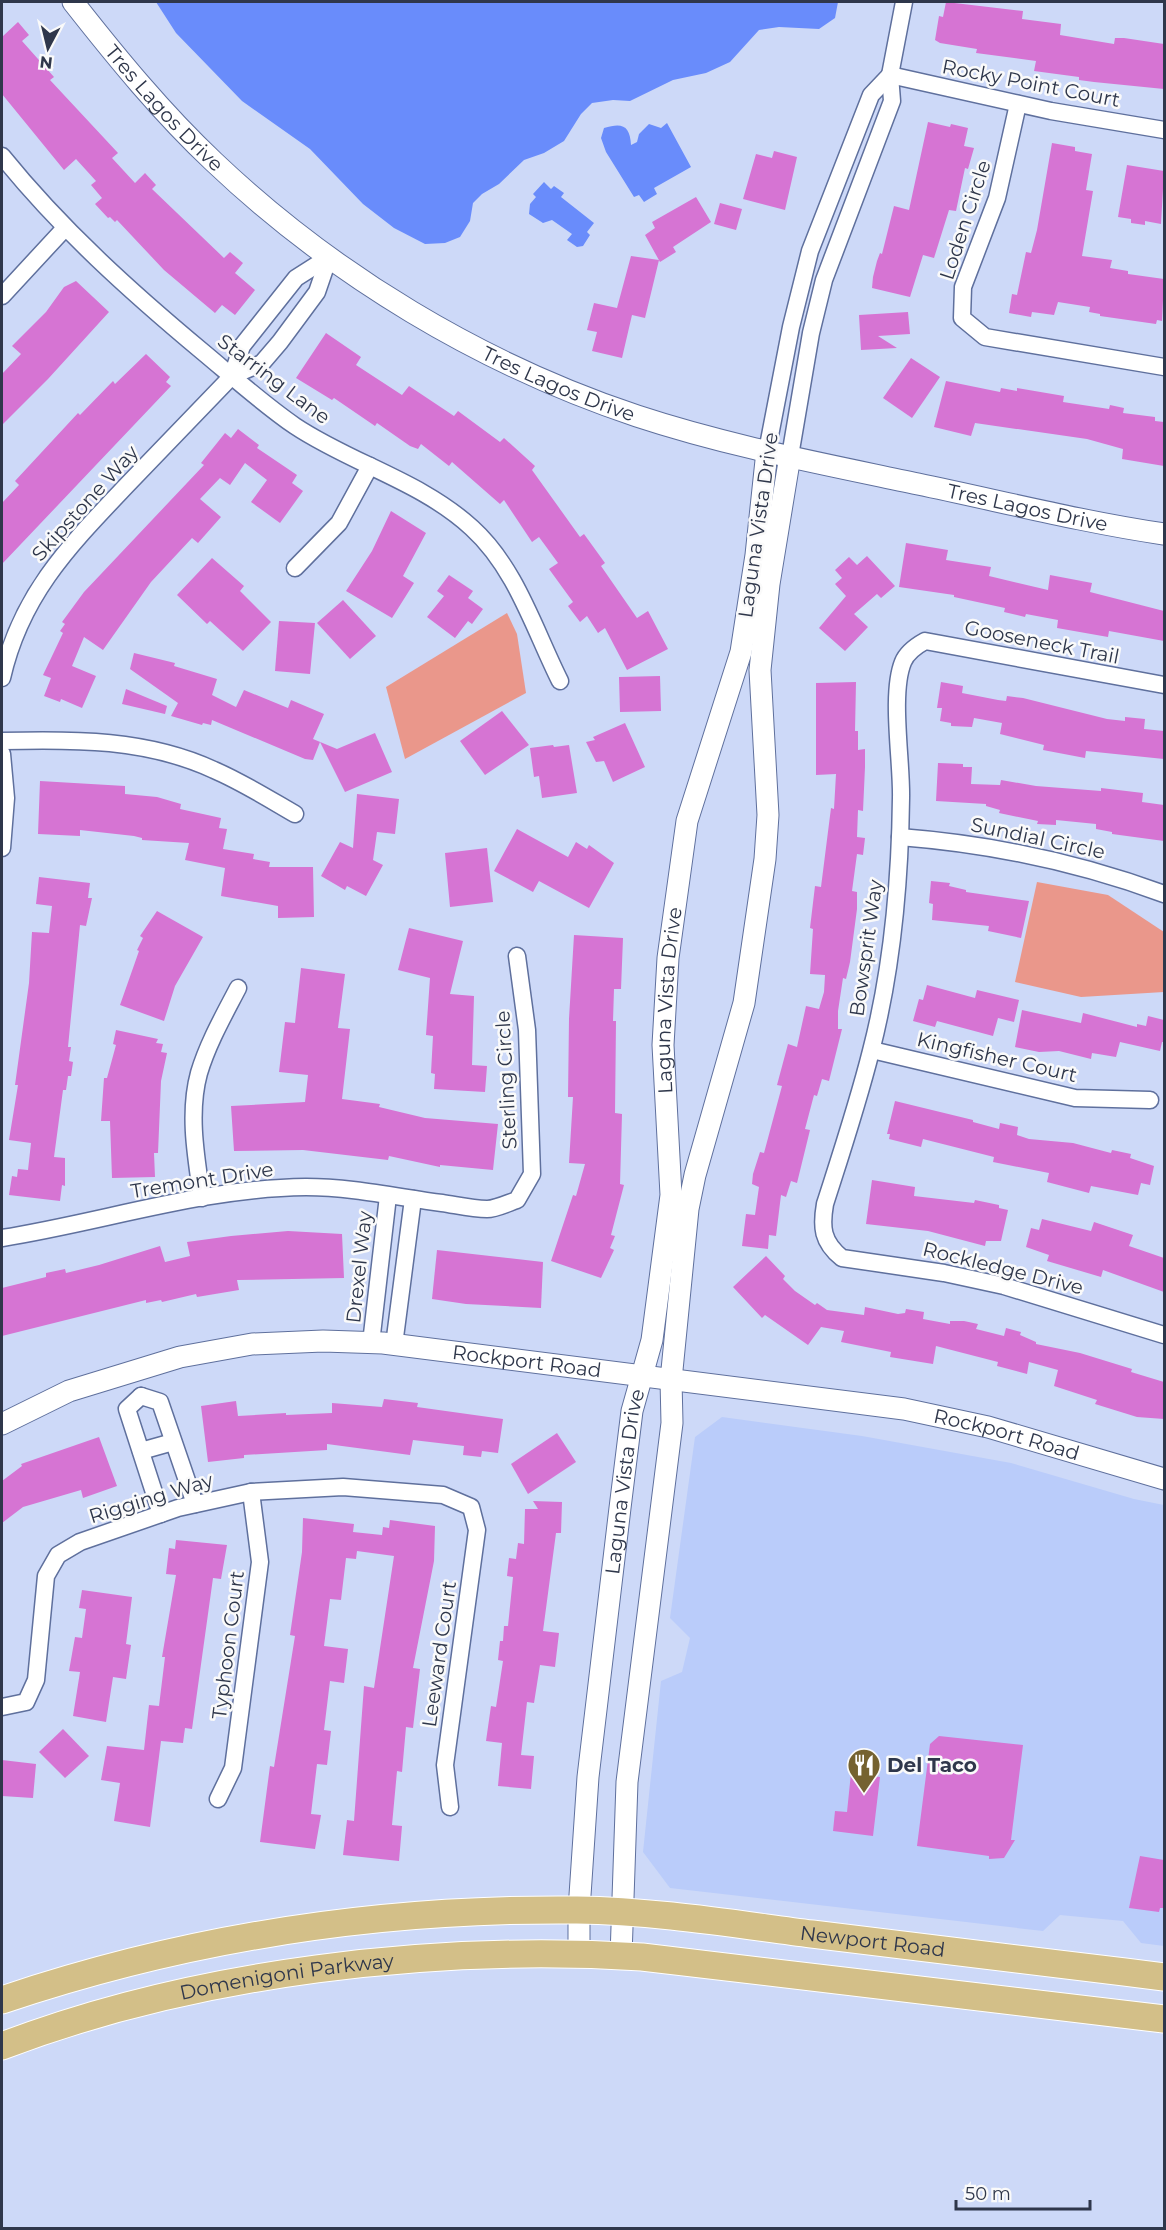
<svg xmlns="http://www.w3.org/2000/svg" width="1166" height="2230" font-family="Montserrat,sans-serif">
<rect width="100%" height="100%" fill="#cdd9f8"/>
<path fill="#baccfa" d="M722 1417 862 1436 1011 1463 1134 1499 1164 1505V1946L1141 1943 1123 1921 1060 1915 1043 1931 670 1888 643 1852 661 1681 682 1672 690 1638 670 1618 695 1437Z"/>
<g fill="#ea978b">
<path d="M507 613 517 634 526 693 405 759 386 687Z"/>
<path d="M1037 882 1108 895 1164 932V992L1081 997 1015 982Z"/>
</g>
<g fill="#698cfb">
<path d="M156 2H838L835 18 819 29 779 27 759 30 730 62 706 73 673 80 630 101 613 100 592 103 581 114 564 141 544 153 524 160 499 184 482 194 473 203 470 221 460 237 445 243 425 244 394 228 363 204 310 149 242 101 176 33Z"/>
<path d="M667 123 691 167 654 188 657 194 644 202 639 195 634 197 606 152 601 138 604 128C623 122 630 126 631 145L637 142 639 134 649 124 661 128Z"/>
<path d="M544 182 551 189 554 186 564 193 561 197 594 223 587 232 590 235 583 246 577 247 567 240 572 234 552 220 543 223 529 214 530 204 536 197 533 194Z"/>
</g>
<g fill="#d674d3">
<path d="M946 2 1023 11 1022 19 1061 24 1060 35 1114 44 1115 38H1124L1164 44V89L1094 82 1079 80V77L1034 71 1036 61 976 53 977 49 940 43 935 40 939 16 943 17Z"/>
<path d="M18 22 29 35 22 41 54 77 50 80 118 153 112 158 135 183 145 173 156 185 152 189 224 258 230 252 243 263 235 273 255 290 235 315 222 305 215 313 164 270 117 220 115 222 110 217 108 218 95 204 102 198 91 185 96 181 76 159 64 170 2 94V37Z"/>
<path d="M928 122 950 127 951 124 968 128 964 146 974 148 968 169 965 168 956 211 949 210 934 258 923 255 910 297 872 288 873 277 877 261 880 253 882 254 894 206 909 210Z"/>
<path d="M1052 143 1075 147V151L1092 154 1086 190 1093 191 1082 256 1112 260 1110 268 1128 271V274L1164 279 1162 321 1157 320 1156 324 1100 316V314L1089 312 1090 307 1058 302 1054 315 1032 312 1031 317 1009 313 1012 294 1017 295 1026 252 1031 253 1037 230Z"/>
<path d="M774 151 797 157 785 210 743 199 756 154 772 158Z"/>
<path d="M1127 165 1164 171 1161 224 1145 221V225L1131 223V219L1118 217Z"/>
<path d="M696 197 711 222 673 247 676 252 660 262 645 235 655 228 652 222Z"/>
<path d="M720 203 742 209 736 230 714 224Z"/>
<path d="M631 256 659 260 645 318 632 315 622 358 592 351 597 332 587 330 594 303 617 308Z"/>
<path d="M76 281 109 312 48 379 2 425V374L21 354 12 346 46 312 64 287Z"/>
<path d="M908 312 910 334 878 336 897 348 861 350 859 315Z"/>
<path d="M326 333 361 357 356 365 402 395 409 386 454 416 458 411 500 442 504 438 535 466 532 470 580 537 584 534 605 563 601 566 637 618 648 611 668 649 627 670 605 628 598 633 587 616 580 622 568 606 573 602 549 569 558 563 539 537 532 542 504 500 500 504 452 462 449 466 421 444 418 449 410 446 377 423 375 426 334 398 332 400 296 378Z"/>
<path d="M146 354 170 377 166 382 171 386 2 564V503L19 485 15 481 78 413 80 415 113 381 115 384Z"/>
<path d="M911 358 940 377 912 418 883 398Z"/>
<path d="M946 381 1000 392 1001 388 1017 391V388L1064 396 1063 402 1109 409 1110 405 1124 408 1123 413 1155 417V421L1164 422V466L1122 459 1123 449 1087 439 975 423 971 436 934 427Z"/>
<path d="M238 429 259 445 257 448 297 475 292 483 303 491 280 523 251 502 267 480 245 463 230 485 220 478 200 499 221 517 198 543 192 538 151 582 103 650 84 637 72 666 96 676 82 708 61 699 60 702 44 696 51 678 43 675 63 633 60 631 65 624 62 622 84 592 204 465 201 463 225 433 231 438Z"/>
<path d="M391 511 426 533 403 576 414 583 392 618 346 591 372 551Z"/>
<path d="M906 543 948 550 946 560 991 567 989 576 1048 590 1050 575 1092 583 1090 592 1164 611V641L1109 631 1108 637 1057 628 1058 620 1026 614 1025 617 1004 612 1005 608 954 597V595L899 587Z"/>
<path d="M867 556 895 586 881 598 877 594 854 614 868 627 845 651 819 628 846 596 835 584 842 578 835 570 849 557 857 565Z"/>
<path d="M212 558 244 586 240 591 271 622 243 651 210 621 207 624 177 595Z"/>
<path d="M449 575 473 591 468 598 483 609 472 624 468 621 455 638 427 617 444 596 437 591Z"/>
<path d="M343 600 376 636 350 659 317 623Z"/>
<path d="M279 621 315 623 310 674 275 671Z"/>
<path d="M134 653 175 663 174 666 217 679 212 695 236 707 244 690 288 708 291 700 324 714 313 739 337 749 375 733 392 772 345 792 320 742 313 760 305 759 212 720 211 725 203 723 202 725 171 716 178 703 130 669Z"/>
<path d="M660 676 661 711 620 712 619 677Z"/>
<path d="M856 682 855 731H858V750L865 749V767L863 811 858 810 857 837 865 838 863 855 857 854 852 891 857 892V909L850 962 846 979 843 978 838 1011V1029H842L829 1081 822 1079 817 1096 814 1095 805 1129 810 1130 797 1183 791 1181 786 1197 781 1195 776 1236 769 1235 768 1249 742 1246 746 1214 755 1215 759 1187 752 1184 753 1174 760 1152 764 1153 782 1086 777 1085 788 1044 797 1047 806 1006 819 1009 824 992 825 975 810 974 813 929 810 928 815 886 821 887 831 808 834 809 836 774 816 775V683Z"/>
<path d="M941 682 963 686 962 693 998 700 1006 701 1007 696 1023 698 1107 719 1125 721V717L1145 719 1144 729 1164 731V759L1086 751 1085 758 1043 750 1044 745 1000 734 1002 723 974 718 972 727 951 726V723L940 721 942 708H937Z"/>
<path d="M126 689 167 706 165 714 122 704Z"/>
<path d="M502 711 529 745 485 775 460 741Z"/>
<path d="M625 723 645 767 613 782 604 761 596 762 586 742 595 740 593 737Z"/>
<path d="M553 745 554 747 569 745 577 793 542 798 539 776 534 777 530 748Z"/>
<path d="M938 763 963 764V767H972L971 784 1000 785 1001 780 1036 786 1101 791V788L1143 793 1142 802 1164 805V841L1112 834V832L1096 829V824L1056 820V825L1037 824 1038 821 999 813 1000 810 986 806V804L936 801Z"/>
<path d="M40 781 125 786V794L157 797 181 804 180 809 221 818 219 828 227 829 223 849 254 854 253 859 270 862 269 867H313L314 917 278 918V906L221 896 225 868 185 860 189 843 142 840V838L134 836 80 830V836L38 834Z"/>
<path d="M357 794 399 799 395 834 377 832 373 860 383 865 366 896 347 886 345 890 321 876 340 842 353 848Z"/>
<path d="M517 829 568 857 576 842 587 849 589 845 614 863 589 908 539 881 533 892 494 871Z"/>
<path d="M487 848 493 902 450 907 445 853Z"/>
<path d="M39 877 90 883 88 898H92L86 926 80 925 68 1047H71L69 1061 73 1062 71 1076H68L66 1090H63L54 1157 65 1158V1186L62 1185 60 1201 9 1195 12 1176 17 1177 18 1169 28 1170 31 1143 9 1140 18 1085H15L29 983 32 932 49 933 52 906 36 904Z"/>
<path d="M931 881 950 883 949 886 966 890V892L1029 901 1021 938 988 931 989 926 932 920 933 904 929 903Z"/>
<path d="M157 911 203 937 175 986 164 1021 120 1005 139 951 137 950 143 938 140 936Z"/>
<path d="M409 928 463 941 450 994 474 996 472 1065 487 1066 485 1092 434 1089 435 1074 431 1073 433 1036 426 1035 430 978 398 970Z"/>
<path d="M574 935 623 938 621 989H614L613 1021H616L615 1113 622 1114 620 1184 624 1185 611 1235 615 1236 610 1248 614 1250 601 1278 551 1261 573 1195 576 1196 585 1164 569 1163 573 1097H568L569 1019Z"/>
<path d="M301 968 345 974 338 1028 350 1029 342 1099 380 1104 379 1107 425 1118 498 1124 493 1170 440 1165V1167L389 1156 388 1160 303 1150 234 1151 231 1106 305 1102 308 1075 279 1072 285 1022 295 1023Z"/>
<path d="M927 985 975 998 977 990 1019 1000 1014 1022 998 1018 993 1036 937 1021 935 1027 913 1021 919 999 923 1000Z"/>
<path d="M1022 1010 1081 1023 1083 1013 1137 1027V1024L1146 1026 1148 1016 1164 1020V1042H1162L1160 1051 1120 1042 1116 1057 1092 1053 1091 1059 1059 1051 1039 1052 1015 1047Z"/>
<path d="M116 1030 158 1039 156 1043 163 1044 161 1052 167 1053 161 1081 158 1153H154L155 1177 112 1178 110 1121H101L104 1078H107L116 1045 113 1044Z"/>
<path d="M895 1101 973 1120V1122L999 1129 1000 1123 1018 1127 1017 1135 1029 1139 1073 1143 1111 1153 1112 1150 1131 1154 1130 1158 1154 1166 1150 1185 1141 1183 1138 1195 1091 1186 1089 1193 1047 1182 1049 1173 993 1162 994 1157 923 1139 921 1147 889 1139 890 1134H887Z"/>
<path d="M872 1180 915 1187 914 1196 974 1203 975 1200 999 1205V1208L1008 1210 1001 1241H986L985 1246 928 1231 866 1224Z"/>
<path d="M1042 1219 1091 1231 1094 1222 1133 1235 1129 1246 1164 1258V1292L1103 1270 1101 1277 1047 1261 1049 1255 1026 1247 1031 1228 1039 1230Z"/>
<path d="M288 1231 342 1234 344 1278 237 1280 239 1290 197 1297 196 1294 162 1302 161 1300 146 1303V1300L2 1336V1288L46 1277V1273L65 1269 66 1273 99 1265 160 1246 165 1262 190 1256 187 1242 231 1236Z"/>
<path d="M437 1250 543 1262 541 1308 466 1304 432 1299Z"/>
<path d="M766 1256 785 1276 783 1279 795 1291 815 1305 817 1303 827 1310 864 1315 865 1307 898 1314 905 1313 906 1309 924 1312 923 1319 950 1324V1321H964L978 1324 976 1329 1004 1336 1006 1328 1021 1332 1020 1335 1036 1342V1344L1080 1353 1132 1369 1131 1372 1164 1382V1419L1137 1417 1095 1404 1097 1400 1054 1386 1058 1370 1029 1362 1027 1374 997 1366 998 1362 936 1346 933 1364 890 1357 891 1352 841 1342 844 1331 821 1327 808 1345 765 1315 762 1318 733 1287Z"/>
<path d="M384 1399 418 1403 417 1407 503 1419 498 1453 482 1451 481 1457 463 1455 464 1446 413 1440 410 1455 327 1444V1450L244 1455V1458L208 1462 201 1406 236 1401 238 1416 286 1413V1415L332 1413V1403L382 1407Z"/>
<path d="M557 1433 576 1462 528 1494 511 1464Z"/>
<path d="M99 1437 117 1486 83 1498 81 1490 23 1507 2 1523V1481L22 1466 21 1464Z"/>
<path d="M533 1501 562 1502 561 1533H556L543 1631 559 1633 555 1667 540 1665 534 1703 527 1702 521 1755 534 1756 531 1789 498 1786 502 1743 486 1741 491 1706 496 1707 503 1661 498 1660 500 1641H503L504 1626H508L513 1577 507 1576 509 1558 516 1559 518 1543 524 1544 525 1509H538Z"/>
<path d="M303 1518 354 1524 353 1532 382 1535 383 1527 389 1528 390 1520 435 1526 434 1561 413 1668 420 1669 413 1728 406 1727 402 1772 397 1771 392 1825 402 1826 399 1861 343 1855 347 1820 354 1821 364 1686 374 1688 394 1556 357 1551 356 1559 346 1558 341 1600 330 1599 324 1646 348 1649 344 1683 330 1681 324 1730 331 1731 327 1765 317 1764 311 1814 321 1815 315 1849 260 1842 270 1766 274 1767 295 1636 290 1635 302 1552Z"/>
<path d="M176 1540 227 1545 221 1579 213 1578 192 1729 185 1728 183 1743 161 1741 150 1827 114 1821 120 1783 101 1780 107 1746 144 1750 149 1705 159 1706 165 1657H162L176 1575 166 1574 169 1548 175 1549Z"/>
<path d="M82 1590 132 1597 126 1644 131 1645 126 1679 113 1677 106 1722 73 1716 80 1672 69 1671 75 1637 82 1638 86 1609 79 1608Z"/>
<path d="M63 1729 89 1756 65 1778 39 1752Z"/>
<path d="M939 1736 1023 1745 1011 1840H1015L1004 1858 989 1859V1856L917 1846 930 1744Z"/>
<path d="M2 1760 36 1764 33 1798 2 1796Z"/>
<path d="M851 1773 880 1777 873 1836 833 1831 835 1811 847 1812Z"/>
<path d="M1140 1856 1164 1860V1908H1160L1159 1912 1129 1908Z"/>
</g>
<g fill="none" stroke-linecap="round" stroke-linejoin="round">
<defs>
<g id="minor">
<path d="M890 75 1051 111 1164 130"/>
<path d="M1018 104 997 198 963 287 962 318 985 337 1164 367"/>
<path d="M2 156C61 229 131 292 203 352 233 377 263 404 295 426 352 464 421 481 472 528 516 568 534 629 560 681"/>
<path d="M2 296 65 228"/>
<path d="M232 376 262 363 280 342 317 292 329 257"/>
<path d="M767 451 791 327 810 251 871 95 890 75"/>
<path d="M790 456 811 333 824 280 892 101 890 75 904 2"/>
<path d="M295 568 339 523 370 466"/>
<path d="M2 678C21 594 70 545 127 485 162 449 197 412 232 376L242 346 296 278 329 257"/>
<path d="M1164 685 925 641C916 646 907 652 903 662 890 694 902 762 901 798 900 882 892 970 871 1051 858 1103 841 1154 825 1204 821 1227 822 1242 842 1258L944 1273 1004 1286 1164 1335"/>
<path d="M2 741C73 739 148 739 214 770 242 782 269 799 295 814"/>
<path d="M2 754 6 798 2 848"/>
<path d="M900 837C990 844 1080 863 1164 894"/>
<path d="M872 1050 1075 1098 1150 1100"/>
<path d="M202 1198C196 1157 188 1113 199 1073 208 1043 224 1015 238 988"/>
<path d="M2 1238C103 1222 202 1188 306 1187 351 1187 397 1197 442 1203 456 1205 472 1209 487 1209 496 1209 508 1203 517 1200L532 1174 527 1030 517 956"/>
<path d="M371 1343 388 1196"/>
<path d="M394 1345 413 1199"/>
<path d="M141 1396 127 1409 161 1514"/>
<path d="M141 1396 160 1402 195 1504"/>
<path d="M141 1451 173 1442"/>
<path d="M2 1707 26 1702 36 1680 46 1576 58 1555 80 1542 178 1508 251 1492 343 1487 443 1495 471 1507 477 1530 445 1765 450 1807"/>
<path d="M218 1799 233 1768 260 1562 251 1492"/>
</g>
<g id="tertiary">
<path id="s1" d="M73 2C117 58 162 113 214 162 333 275 481 364 637 416 728 446 824 464 918 484 1000 501 1082 522 1164 534"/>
<path id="s2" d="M2 1424 69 1391 180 1357 252 1344 323 1341 383 1343 904 1409 988 1427 1164 1479"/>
<path id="s3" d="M579 1953V1910L588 1777 620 1508 632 1411 652 1340 671 1195 663 1045 668 958 687 821 741 652 756 555 767 451"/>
<path d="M621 1956 627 1782 672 1423 671 1380 688 1209 695 1175 744 1003 765 859 768 815 760 670 769 584 790 456"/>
</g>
<g id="primary">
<path id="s4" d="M2 2000C189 1937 380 1908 577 1910 656 1911 734 1924 812 1934 930 1948 1047 1962 1164 1977"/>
<path id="s5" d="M2 2046C195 1972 436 1944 642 1957L1164 2019"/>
</g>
</defs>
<use href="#minor" stroke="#5f709d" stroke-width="19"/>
<use href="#tertiary" stroke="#5f709d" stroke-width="23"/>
<use href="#primary" stroke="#fff" stroke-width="29"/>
<use href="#minor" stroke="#fff" stroke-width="16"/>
<use href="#tertiary" stroke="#fff" stroke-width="21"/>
<use href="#primary" stroke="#d3bf88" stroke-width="27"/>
</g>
<defs>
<symbol id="restaurant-pin" viewBox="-11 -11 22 30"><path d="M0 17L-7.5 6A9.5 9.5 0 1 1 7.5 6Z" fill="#756230" stroke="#fafafa"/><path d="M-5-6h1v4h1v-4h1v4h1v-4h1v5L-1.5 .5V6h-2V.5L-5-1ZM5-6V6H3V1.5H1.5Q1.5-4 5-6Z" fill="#fff"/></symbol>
</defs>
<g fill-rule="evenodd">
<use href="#restaurant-pin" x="845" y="1746" width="38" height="52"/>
</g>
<g text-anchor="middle" stroke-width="5" stroke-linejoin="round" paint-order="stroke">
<g font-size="20" fill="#2f374b" stroke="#fafafa">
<text transform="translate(1031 83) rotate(11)" y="7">Rocky Point Court</text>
<text dy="7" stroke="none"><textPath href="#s1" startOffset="140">Tres Lagos Drive</textPath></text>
<text transform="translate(965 220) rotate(-72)" y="7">Loden Circle</text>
<text transform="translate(274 379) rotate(37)" y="7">Starring Lane</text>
<text dy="7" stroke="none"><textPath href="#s1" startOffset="626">Tres Lagos Drive</textPath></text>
<text transform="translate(85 503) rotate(-48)" y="7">Skipstone Way</text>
<text dy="7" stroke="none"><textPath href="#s1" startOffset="1112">Tres Lagos Drive</textPath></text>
<text transform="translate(758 525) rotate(-82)" y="7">Laguna Vista Drive</text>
<text transform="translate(1042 642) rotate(11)" y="7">Gooseneck Trail</text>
<text transform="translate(1038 838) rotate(12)" y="7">Sundial Circle</text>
<text transform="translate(866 948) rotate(-82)" y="7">Bowsprit Way</text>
<text dy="7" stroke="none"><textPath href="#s3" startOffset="960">Laguna Vista Drive</textPath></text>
<text transform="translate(997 1057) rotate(13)" y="7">Kingfisher Court</text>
<text transform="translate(506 1080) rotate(-93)" y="7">Sterling Circle</text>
<text transform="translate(202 1180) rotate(-9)" y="7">Tremont Drive</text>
<text transform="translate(359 1267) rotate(-84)" y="7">Drexel Way</text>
<text transform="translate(1003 1268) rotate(14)" y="7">Rockledge Drive</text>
<text dy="7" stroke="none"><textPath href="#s2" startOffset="540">Rockport Road</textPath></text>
<text dy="7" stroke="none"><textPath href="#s2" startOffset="1026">Rockport Road</textPath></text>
<text dy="7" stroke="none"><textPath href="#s3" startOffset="474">Laguna Vista Drive</textPath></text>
<text transform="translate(151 1498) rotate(-17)" y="7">Rigging Way</text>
<text transform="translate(228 1645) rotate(-83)" y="7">Typhoon Court</text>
<text transform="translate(439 1654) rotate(-82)" y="7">Leeward Court</text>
<text dy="7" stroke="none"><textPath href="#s4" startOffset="882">Newport Road</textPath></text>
<text dy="7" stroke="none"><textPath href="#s5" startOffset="294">Domenigoni Parkway</textPath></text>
</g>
<g font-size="20" font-weight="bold" fill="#2f374b" stroke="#fafafa" text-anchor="start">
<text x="887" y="1772">Del Taco</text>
</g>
</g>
<rect width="1166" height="2230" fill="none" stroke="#2f374b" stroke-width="6"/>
<g transform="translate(48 48) rotate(187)" stroke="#fafafa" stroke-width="4.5" paint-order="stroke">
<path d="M0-4.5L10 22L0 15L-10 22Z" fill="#2f374b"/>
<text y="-9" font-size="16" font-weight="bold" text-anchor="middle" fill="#2f374b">N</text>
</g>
<path d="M956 2200v9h134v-9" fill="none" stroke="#2f374b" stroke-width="3"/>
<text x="965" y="2200" font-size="18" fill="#2f374b" stroke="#fafafa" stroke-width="4.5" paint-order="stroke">50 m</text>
</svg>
